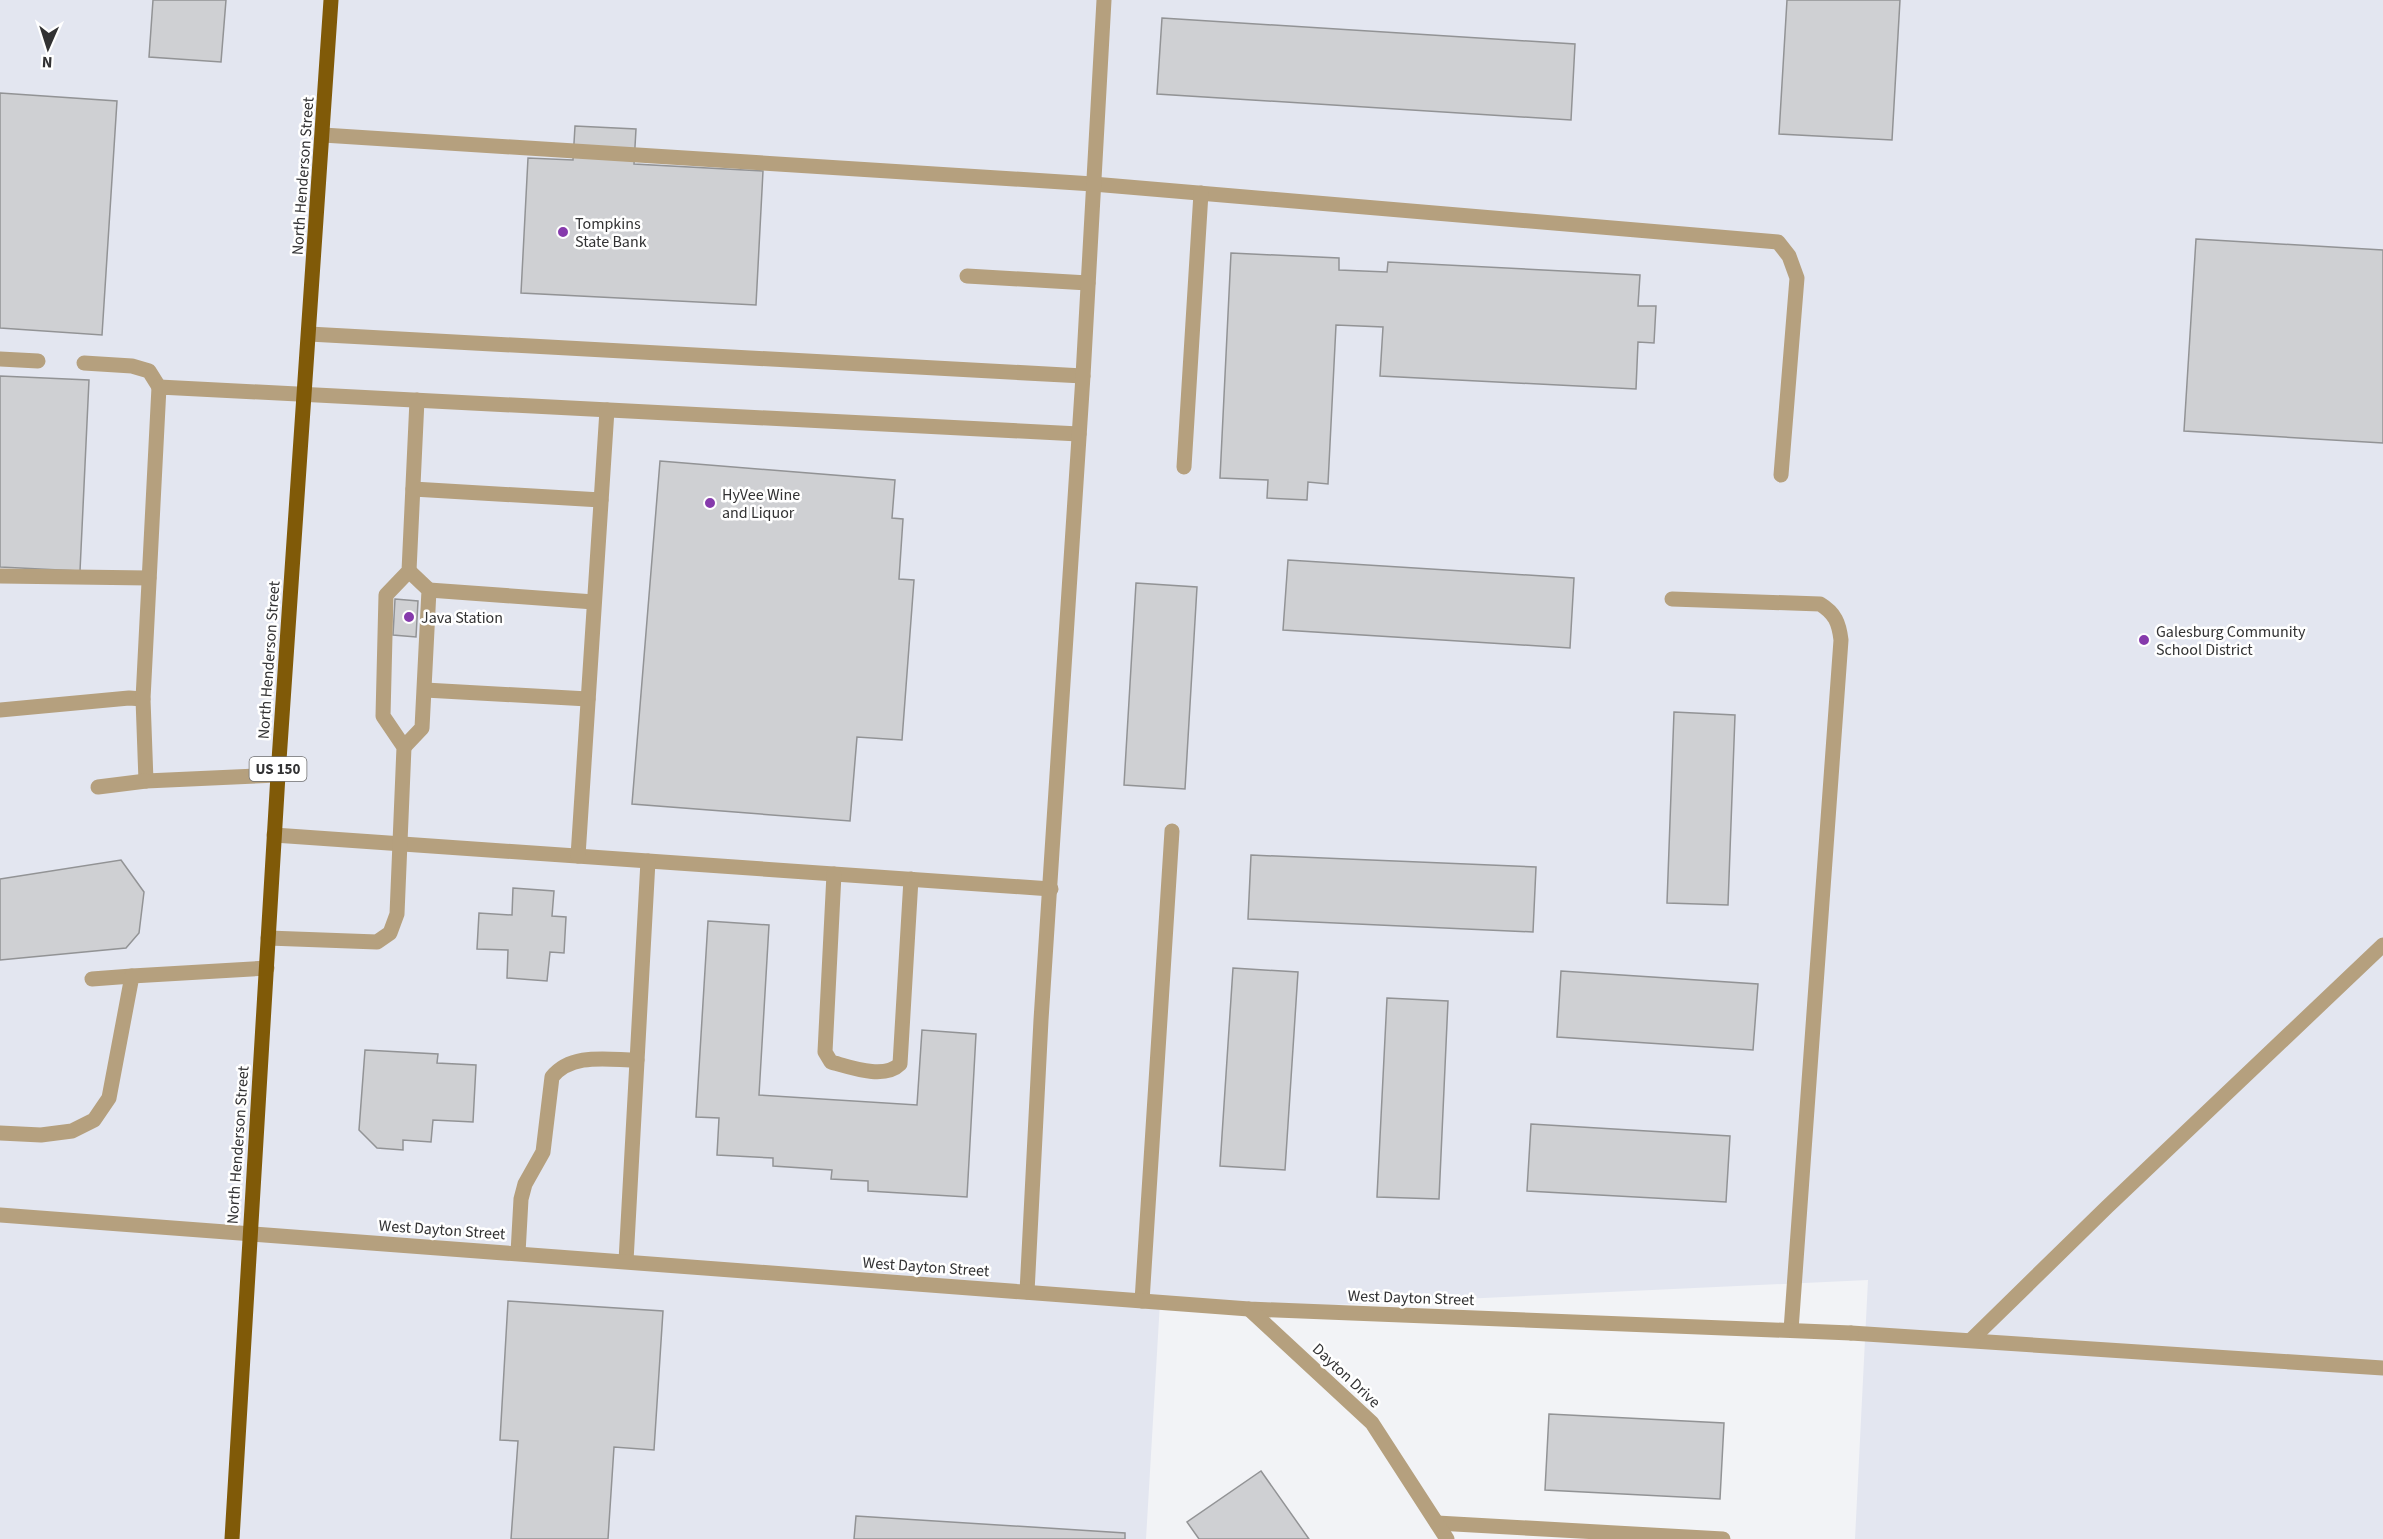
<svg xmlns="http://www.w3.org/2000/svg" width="2383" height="1539" font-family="'Source Sans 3',sans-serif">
<rect width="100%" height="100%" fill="#f2f3f6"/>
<path fill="#e3e6f0" d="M0 0H2383V1539H1855L1868 1280 1249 1309 1160 1302 1146 1539H0Z"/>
<g fill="#cfd0d3" stroke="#929395" stroke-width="1.5">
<path d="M153 0H226L221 62 149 57Z"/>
<path d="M1787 0H1900L1892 140 1779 134Z"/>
<path d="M1162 18 1575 44 1571 120 1157 94Z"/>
<path d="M0 93 117 101 102 335 0 328Z"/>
<path d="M575 126 636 129 634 164 763 171 756 305 521 293 528 158 573 160Z"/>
<path d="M2196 239 2383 250V443L2184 431Z"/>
<path d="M1231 253 1339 258V270L1387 272 1388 262 1640 275 1638 306H1656L1654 343 1638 342 1636 389 1380 376 1383 327 1336 325 1328 484 1308 482 1307 500 1267 498 1268 480 1220 478Z"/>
<path d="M0 376 89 380 80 571 0 567Z"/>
<path d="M660 461 895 480 892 518 903 519 899 579 914 580 902 740 857 737 850 821 632 804Z"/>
<path d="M1288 560 1574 578 1570 648 1283 630Z"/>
<path d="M1136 583 1197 587 1185 789 1124 785Z"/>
<path d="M395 599 418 601 416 637 393 635Z"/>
<path d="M1674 712 1735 715 1728 905 1667 903Z"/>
<path d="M1251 855 1536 867 1533 932 1248 919Z"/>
<path d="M121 860 144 892 139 933 126 948 0 960V879Z"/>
<path d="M513 888 554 891 552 916 566 917 564 953 550 952 547 981 507 978 508 950 477 949 479 913 512 915Z"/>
<path d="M708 921 769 925 759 1095 917 1105 922 1030 976 1034 967 1197 868 1191V1181L831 1179 832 1170 773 1166V1158L717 1155 719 1118 696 1117Z"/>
<path d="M1233 968 1298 972 1285 1170 1220 1166Z"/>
<path d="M1561 971 1758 984 1753 1050 1557 1037Z"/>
<path d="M1387 998 1448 1001 1439 1199 1377 1197Z"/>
<path d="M365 1050 438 1054 437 1063 476 1065 473 1122 433 1120 431 1142 403 1140V1150L377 1148 359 1130Z"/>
<path d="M1531 1124 1730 1136 1726 1202 1527 1191Z"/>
<path d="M508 1301 663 1311 654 1450 614 1447 608 1539H511L518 1441 500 1440Z"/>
<path d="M1549 1414 1724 1423 1720 1499 1545 1490Z"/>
<path d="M1261 1471 1309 1539H1199L1187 1522Z"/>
<path d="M856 1516 1125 1533V1539H854Z"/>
</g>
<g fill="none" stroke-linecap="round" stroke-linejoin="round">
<g stroke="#b5a07e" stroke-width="15">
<path d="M323 135 1093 184 1778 242 1789 256 1797 278 1781 475"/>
<path d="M967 276 1088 283"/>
<path d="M309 334 1083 376"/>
<path d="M0 359 38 361"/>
<path d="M84 363 132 366 149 371 159 387"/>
<path d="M1184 467 1201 193"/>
<path d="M413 489 601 500"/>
<path d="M0 576 149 578"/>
<path d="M429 590 594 602"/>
<path d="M1672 599 1820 604C1835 613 1839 623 1841 640L1791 1330"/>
<path d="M425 690 588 699"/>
<path d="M0 710 129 698 143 699"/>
<path d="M404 747 422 728 429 590 409 571"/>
<path d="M278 775 146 781 143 699 159 387 1079 434"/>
<path d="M98 787 146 781"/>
<path d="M274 835 1051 889"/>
<path d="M578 856 607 410"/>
<path d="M834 874 825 1052 831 1062C850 1067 884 1080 900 1064L911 879"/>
<path d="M268 938 377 942 390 933 397 914 404 747 383 716 386 595 409 571 417 400"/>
<path d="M92 979 132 976"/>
<path d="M0 1133 41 1135 72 1131 94 1120 109 1098 132 976 267 968"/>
<path d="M518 1253 521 1199 525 1184 543 1152 552 1077C572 1052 609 1060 637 1060"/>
<path d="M626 1261 648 861"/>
<path d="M1027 1292 1041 1020 1083 376 1104 0"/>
<path d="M1142 1301 1172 831"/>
<path d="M1851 1333 2383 1368"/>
<path d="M1971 1340 2107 1207 2383 945"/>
<path d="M1437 1523 1723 1539"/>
</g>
<g stroke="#b5a07e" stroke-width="15">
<path d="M0 1215 1249 1309 1851 1333"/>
<path d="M1249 1309 1372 1423 1447 1539"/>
</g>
<path stroke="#805a08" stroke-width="15" d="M232 1539 278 775 331 0"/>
</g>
<g fill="#863aac" stroke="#fff" stroke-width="2">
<circle cx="563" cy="232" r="6"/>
<circle cx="710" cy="503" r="6"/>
<circle cx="409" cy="617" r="6"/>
<circle cx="2144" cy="640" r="6"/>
</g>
<g text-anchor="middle" stroke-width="5" stroke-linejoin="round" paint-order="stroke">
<rect fill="#fff" stroke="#707070" stroke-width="1.5" x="249.5" y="757" width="57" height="24" rx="4.5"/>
<g font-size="15" font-weight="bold" fill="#323233">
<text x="278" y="774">US 150</text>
</g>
<g font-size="16" fill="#323233" stroke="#fff">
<text transform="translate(302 176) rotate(-86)" y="6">North Henderson Street</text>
<text transform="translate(268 660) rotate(-86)" y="6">North Henderson Street</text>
<text transform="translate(237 1145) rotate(-86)" y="6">North Henderson Street</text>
<text transform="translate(442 1229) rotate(4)" y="6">West Dayton Street</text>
<text transform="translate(926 1266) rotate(4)" y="6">West Dayton Street</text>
<text transform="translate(1411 1297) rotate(2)" y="6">West Dayton Street</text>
<text transform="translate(1347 1375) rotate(43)" y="6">Dayton Drive</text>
</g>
<g font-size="16" fill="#323233" stroke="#fff" text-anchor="start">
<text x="575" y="229">Tompkins<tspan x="575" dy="18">State Bank</tspan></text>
<text x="722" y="500">HyVee Wine<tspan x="722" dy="18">and Liquor</tspan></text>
<text x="421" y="623">Java Station</text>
<text x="2156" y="637">Galesburg Community<tspan x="2156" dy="18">School District</tspan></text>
</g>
</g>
<g transform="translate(48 48) rotate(183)" stroke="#ffffff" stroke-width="4.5" paint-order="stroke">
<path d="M0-4.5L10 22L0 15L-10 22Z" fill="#323233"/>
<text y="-9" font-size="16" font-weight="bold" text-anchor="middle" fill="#323233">N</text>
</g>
</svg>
